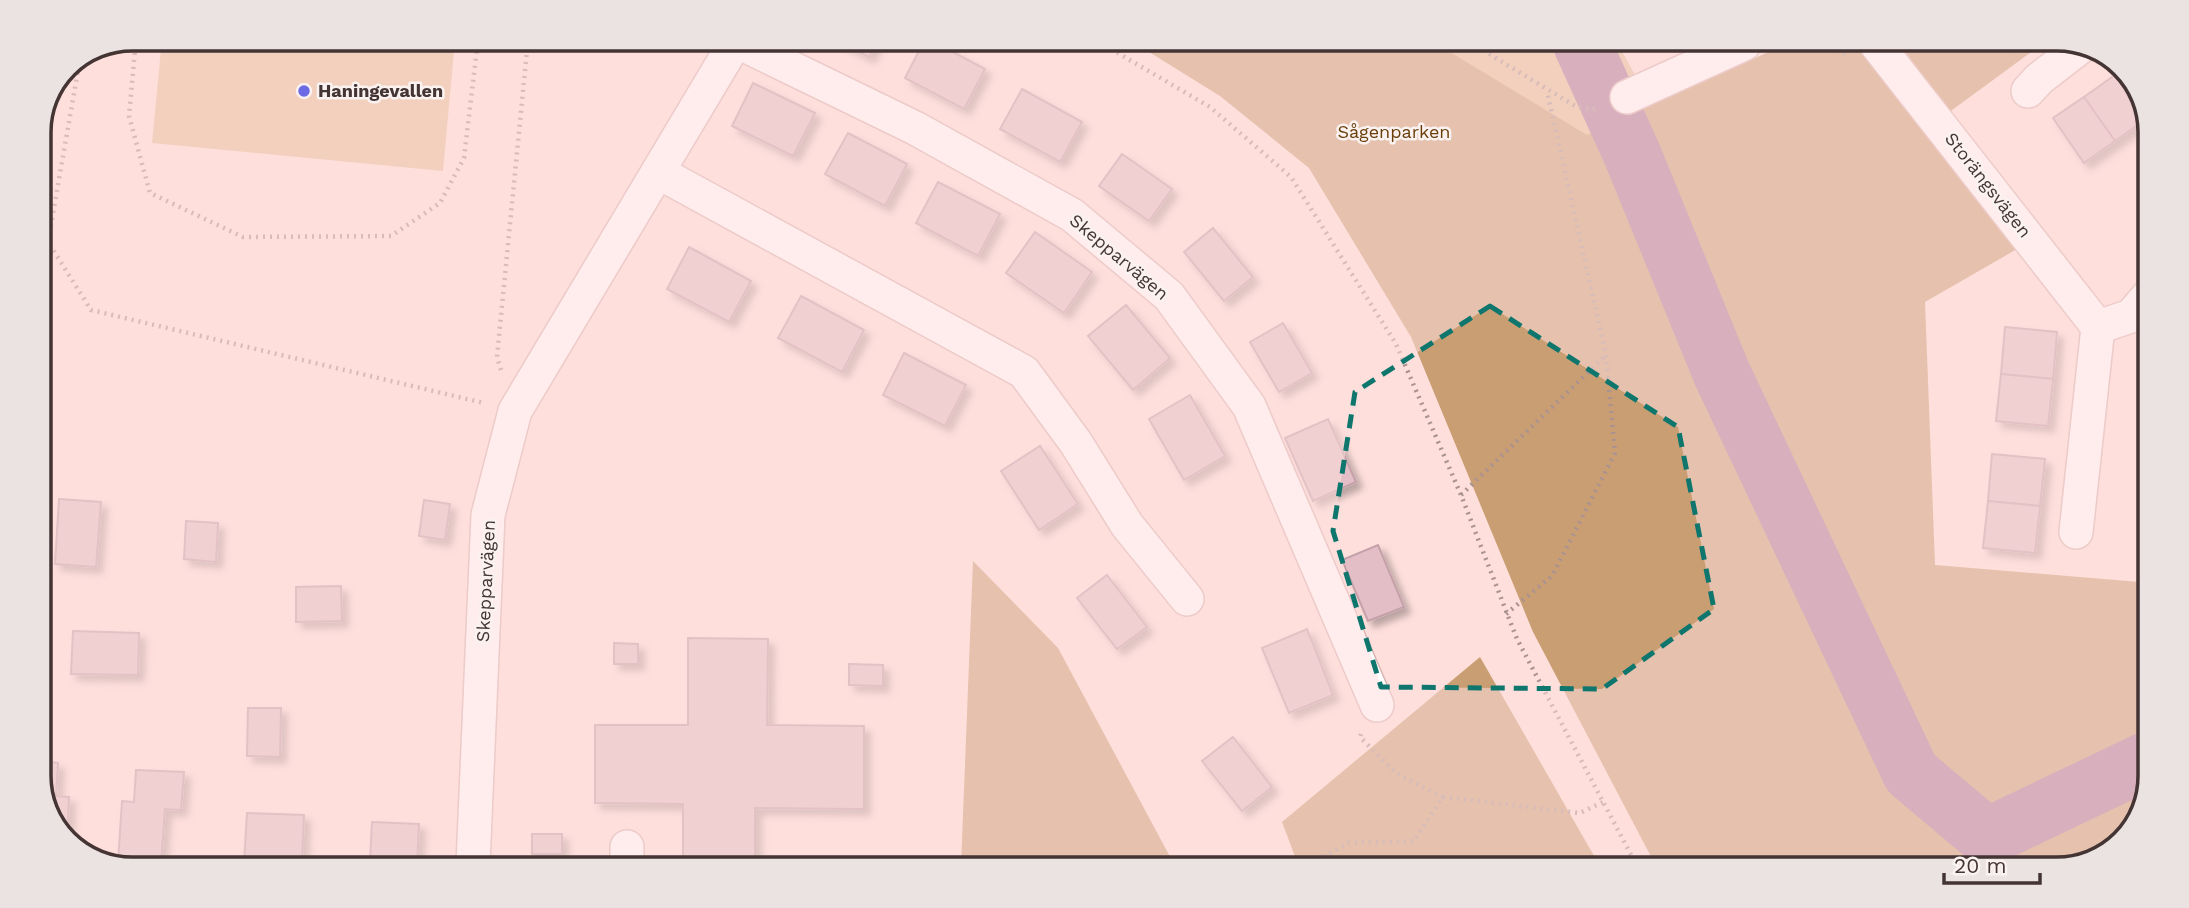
<svg xmlns="http://www.w3.org/2000/svg" width="2189" height="908" font-family="'Work Sans',sans-serif">
<defs>
<filter id="shadow"><feDropShadow dx="6" dy="6" stdDeviation="3.5" flood-color="#0004"/></filter>
</defs>
<rect width="100%" height="100%" fill="#fedfdc"/>
<g fill="#e6be97">
<path d="M162 39 455 40 443 171 152 143Z"/>
<path d="M1133 42 1618 44 1651 104 1360 250 1310 166 1221 93Z"/>
</g>
<g fill="#ca9e73">
<path d="M1133 42 1435 43 1587 135 1651 104 1787 44 1856 45 1925 129 2017 249 1925 302 1935 565 2139 582 2146 599 2144 812 2110 854 2058 869 1657 868 1533 632 1411 337 1309 168 1220 96Z"/>
<path d="M1901 45H2041L1948 113Z"/>
<path d="M973 561 1058 648 1175 866H961Z"/>
<path d="M1480 657 1601 868 1299 867 1282 822Z"/>
</g>
<g fill="none" stroke-linecap="round" stroke-linejoin="round">
<path stroke="#ac7898" stroke-width="58" d="M1582 44 1632 154 1722 374 1911 773 1987 837 2144 762"/>
</g>
<g fill="#e3bec6" stroke="#c4a0a9" stroke-width="2" filter="url(#shadow)">
<path d="M838 41H877L869 57Z"/>
<path d="M924 41H932L985 69 964 109 905 78Z"/>
<path d="M2115 75 2146 119 2115 141 2084 97Z"/>
<path d="M753 83 815 113 793 156 732 126Z"/>
<path d="M1022 89 1082 122 1060 162 1000 129Z"/>
<path d="M2084 97 2115 141 2084 163 2053 118Z"/>
<path d="M848 133 907 164 885 206 825 174Z"/>
<path d="M1122 154 1172 189 1149 221 1099 186Z"/>
<path d="M938 182 1000 214 978 256 916 223Z"/>
<path d="M1213 228 1253 277 1224 301 1184 252Z"/>
<path d="M1035 232 1092 272 1064 313 1006 273Z"/>
<path d="M689 247 751 281 729 322 667 289Z"/>
<path d="M801 296 864 330 842 372 778 338Z"/>
<path d="M1126 305 1170 358 1133 390 1088 336Z"/>
<path d="M1283 323 1312 373 1279 392 1250 342Z"/>
<path d="M2005 327 2057 332 2053 379 2001 374Z"/>
<path d="M904 353 966 385 945 426 883 395Z"/>
<path d="M2001 374 2053 379 2048 426 1996 421Z"/>
<path d="M1190 395 1225 456 1184 480 1149 419Z"/>
<path d="M1328 419 1356 482 1313 501 1285 438Z"/>
<path d="M1040 446 1078 504 1039 530 1001 471Z"/>
<path d="M1992 454 2045 459 2040 506 1988 501Z"/>
<path d="M59 499 101 502 96 567 55 564Z"/>
<path d="M424 500 450 504 445 540 419 536Z"/>
<path d="M1988 501 2040 506 2035 553 1983 548Z"/>
<path d="M186 521 218 523 216 562 184 559Z"/>
<path d="M1378 545 1404 607 1368 621 1342 560Z"/>
<path d="M1107 575 1147 627 1117 649 1077 598Z"/>
<path d="M341 586 342 621 296 622V587Z"/>
<path d="M1307 629 1333 695 1289 713 1262 648Z"/>
<path d="M73 631 139 633 138 675 71 674Z"/>
<path d="M688 638 768 639 767 725 864 726V809L755 808V865H683V804L595 803V725H688Z"/>
<path d="M614 643 638 644V664H614Z"/>
<path d="M849 664 883 665V686L849 685Z"/>
<path d="M248 708H281L280 757 247 756Z"/>
<path d="M1233 737 1272 787 1242 811 1202 761Z"/>
<path d="M39 761 58 763 56 796 69 797 67 840 57 833 39 783Z"/>
<path d="M136 770 184 772 181 810 165 809 161 863H118L122 801 134 802Z"/>
<path d="M247 813 304 815 302 861 269 859V863H244Z"/>
<path d="M372 822 419 824 417 864 370 862Z"/>
<rect x="532" y="834" width="30" height="20"/>
<path d="M897 858 915 859V865H897Z"/>
</g>
<g fill="none" stroke-linecap="round" stroke-linejoin="round">
<defs>
<g id="minor">
<path d="M736 41 915 128 1072 215 1169 296 1249 406 1377 705"/>
<path d="M1877 45 2098 327 2076 532"/>
<path d="M2028 91 2039 79 2083 45"/>
<path d="M1627 97 1744 44"/>
<path d="M658 172 1024 372 1076 443 1127 525 1187 599"/>
<path d="M2098 327 2131 316 2149 295"/>
<path d="M473 864 488 515 515 411 736 41"/>
<path d="M627 864V847"/>
</g>
</defs>
<use href="#minor" stroke="#d8b3b1" stroke-width="36"/>
<g stroke="#aa9290" stroke-width="4.5" stroke-dasharray="2 5" stroke-linecap="butt">
<path d="M136 39 129 116 150 193 243 237 391 236 440 203 464 158 478 40"/>
<path d="M1099 42 1210 107 1291 177 1396 344 1461 495 1517 639 1638 868"/>
<path d="M1471 43 1575 106 1592 110 1599 107"/>
<path d="M1825 44 1847 55"/>
<path d="M2010 45 2017 55"/>
<path d="M80 59 48 242 91 310 484 403"/>
<path d="M2142 347 2148 360"/>
<path d="M501 370 497 357 528 40"/>
<path d="M1461 495 1606 355"/>
<path d="M1506 614 1552 576 1615 453 1606 355 1547 91"/>
<path d="M1361 734 1360 737 1397 774 1443 797"/>
<path d="M1305 867 1348 843 1414 841 1443 797 1580 813 1603 802"/>
</g>
<use href="#minor" stroke="#fff" stroke-width="33"/>
</g>
<path d="M0 0H2189V908H0ZM1490 306 1678 427 1714 609 1602 689 1381 687 1333 531 1355 392Z" fill="#fedfdc" fill-opacity=".55" fill-rule="evenodd"/>
<path fill="none" stroke="#0f766e" stroke-width="5" stroke-dasharray="14 9" stroke-linejoin="round" d="M1490 306 1678 427 1714 609 1602 689 1381 687 1333 531 1355 392Z"/>
<circle fill="#6c6be5" stroke="#faf2f1" stroke-width="2.5" cx="304" cy="91" r="7"/>
<g text-anchor="middle" stroke-width="5" stroke-linejoin="round" paint-order="stroke">
<g font-size="18" font-weight="bold" fill="#443534" stroke="#faf2f1" text-anchor="start">
<text x="318" y="97">Haningevallen</text>
</g>
<g font-size="18" fill="#6a3f0a" stroke="#faf2f1">
<text x="1394" y="138">Sågenparken</text>
</g>
<g font-size="18" fill="#443534" stroke="#faf2f1">
<text transform="translate(1988 185) rotate(52)" y="6">Storängsvägen</text>
<text transform="translate(1119 257) rotate(40)" y="6">Skepparvägen</text>
<text transform="translate(486 581) rotate(-87)" y="6">Skepparvägen</text>
</g>
</g>
<path d="M0 0H2189V908H0ZM132 51H2057A81 81 0 0 1 2138 132V776A81 81 0 0 1 2057 857H132A81 81 0 0 1 51 776V132A81 81 0 0 1 132 51Z" fill="#ebe3e2" fill-rule="evenodd"/>
<path fill="none" stroke="#443534" stroke-width="3.5" d="M132 51H2057A81 81 0 0 1 2138 132V776A81 81 0 0 1 2057 857H132A81 81 0 0 1 51 776V132A81 81 0 0 1 132 51Z"/>
<path d="M1944 873v10h96v-10" fill="none" stroke="#443534" stroke-width="3.5"/>
<text x="1954" y="873" font-size="21" fill="#443534" stroke="#faf2f1" stroke-width="5" paint-order="stroke">20 m</text>
</svg>
